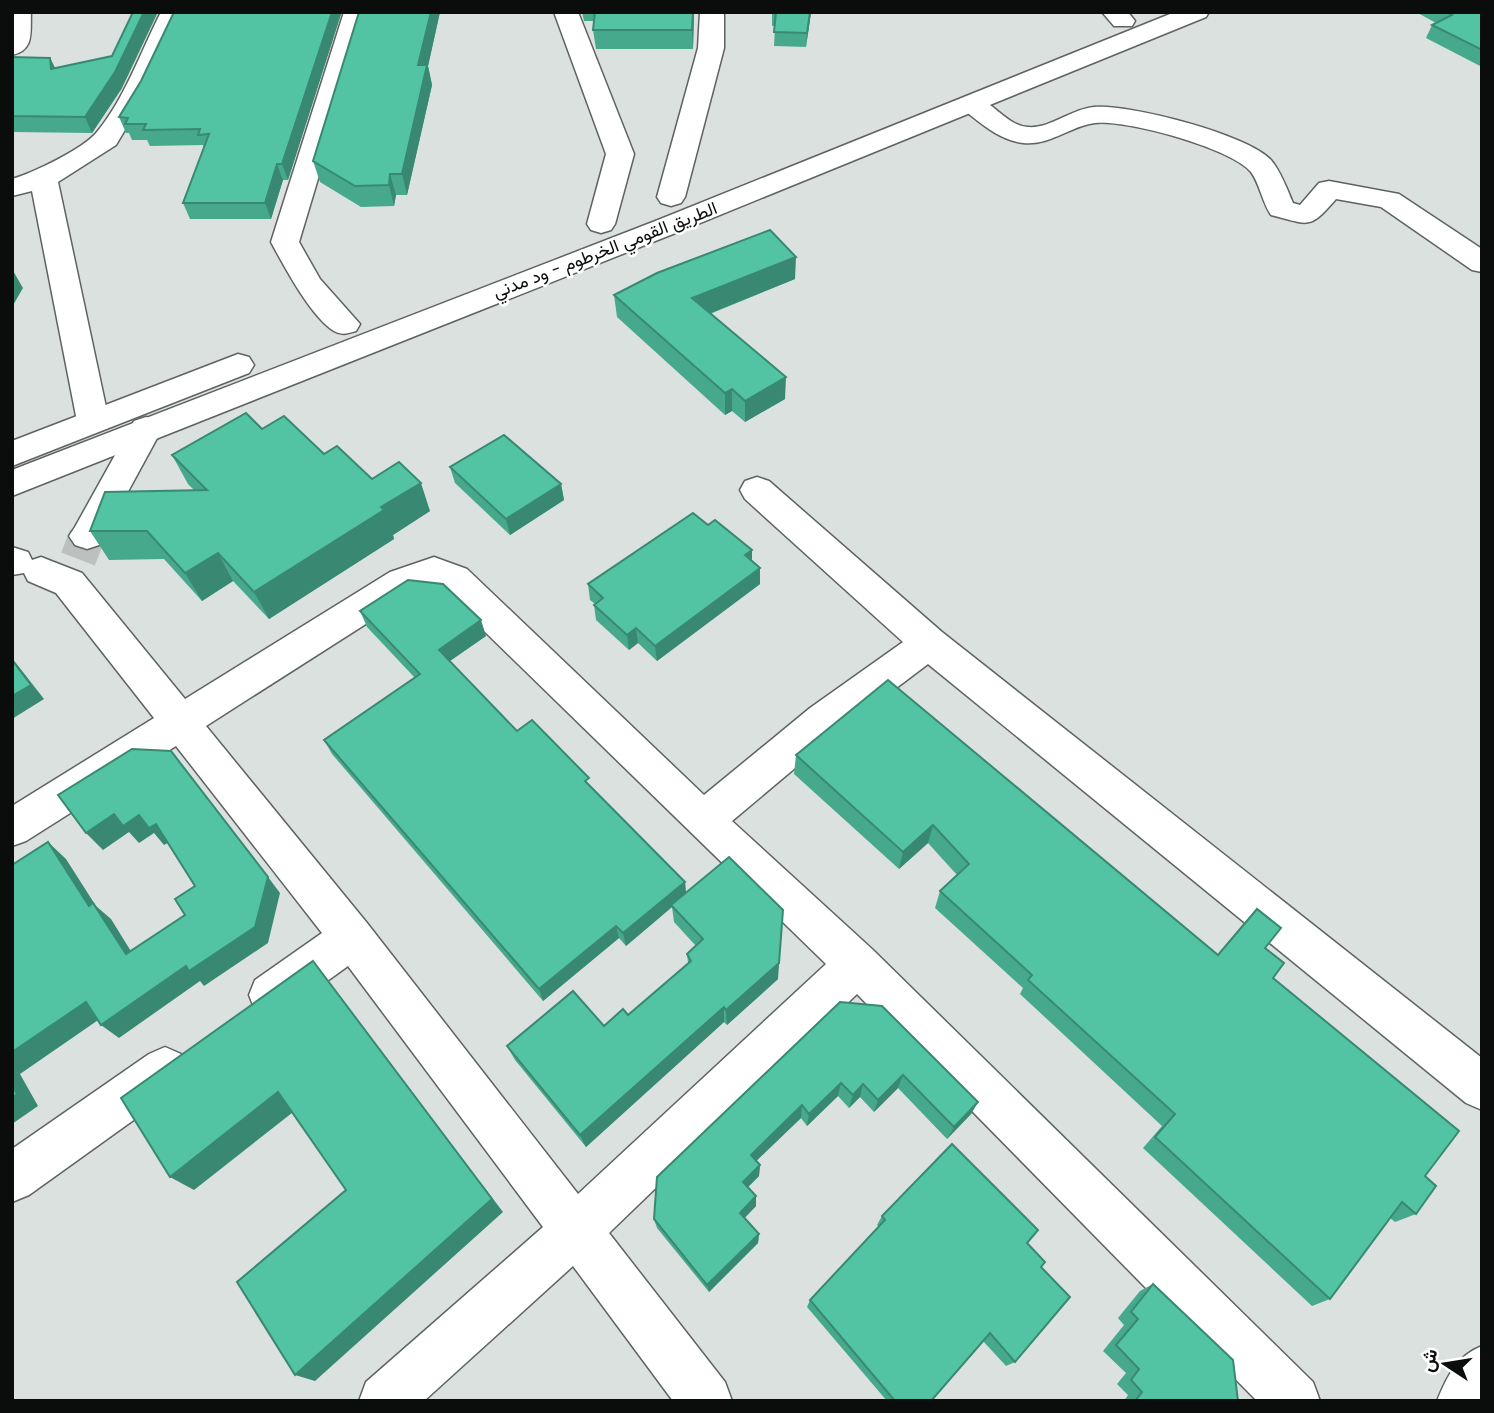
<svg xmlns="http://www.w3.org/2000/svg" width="1494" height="1413" font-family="Lora,Vazirmatn,serif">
<rect width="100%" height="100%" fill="#dbe1df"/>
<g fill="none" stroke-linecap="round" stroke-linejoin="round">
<path stroke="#bcc1bf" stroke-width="36" stroke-dasharray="36 18" stroke-linecap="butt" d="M78 559 87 536"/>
<defs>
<g id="minor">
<path d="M12 12H31C30 32 35 50 12 55Z"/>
<path d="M161 12H185L145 96 116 145 58 182 109 421 105 429 93 433 81 429 77 421 32 191 12 196V179C33 173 83 149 97 132 125 98 141 51 161 12Z"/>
<path d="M344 12H368L299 242 320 279 360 324 356 331C349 333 342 336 334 331 311 317 284 266 271 242Z"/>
<path d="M554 12H578L634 154 615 224 611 230 601 233 591 230 587 224 606 154Z"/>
<path d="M700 12H724V48L685 197 681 203 671 206 661 203 657 197 698 48Z"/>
<path d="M1102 12H1128L1135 21 1132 26H1114Z"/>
<path d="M973 96C993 101 1007 126 1028 127 1050 129 1071 109 1094 107 1129 104 1247 134 1271 160 1281 172 1287 189 1293 203L1300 205 1319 183 1329 181 1399 194 1482 249V272L1472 270 1381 207 1336 199C1309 230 1310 225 1271 215 1262 202 1260 184 1251 172 1232 148 1125 119 1095 123 1070 126 1050 146 1023 143 999 140 982 124 964 110L960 104 964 98Z"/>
<path d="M146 417 158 421 162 429 99 545 87 549 75 545 69 536 75 527 134 421Z"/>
<path d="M757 477 769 481 942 632 1482 1058V1110L1466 1103 928 664 838 732 732 821 872 949 1313 1382 1320 1401H1257L857 994 609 1233 725 1382 732 1401H673L573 1266 424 1401H359L366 1382 543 1227 348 966 287 1010 271 1016 255 1010 249 995 255 980 322 933 176 746 26 841 12 846V806L154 718 56 593 28 581 24 573 12 575V547L28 552 32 560 41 557 82 573 185 699 390 572 434 557 467 569 704 795 810 708 903 642 745 499 740 490 745 481ZM433 586 441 589 826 964 578 1194 367 923 206 726 416 592Z"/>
<path d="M165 1047 181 1054 188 1070 181 1086 29 1195 12 1202V1149L149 1054Z"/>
<path d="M1482 1346V1401H1437C1447 1376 1457 1356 1482 1346Z"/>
</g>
<g id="highway">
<path d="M1175 12H1209L1206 17 678 232 12 496V470L658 220Z"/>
<path d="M238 354 249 357 254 365 249 373 12 466V441Z"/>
</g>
</defs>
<use href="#minor" stroke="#5e6362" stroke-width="3"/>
<use href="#highway" stroke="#5e6362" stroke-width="3"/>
<use href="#minor" fill="#fff" fill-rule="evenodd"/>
<use href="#highway" fill="#fff" fill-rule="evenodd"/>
</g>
<g fill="#47a98c">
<path d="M174 12H340L341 14 288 180H283L271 219H190L183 203 204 148 203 145 150 146 147 140H132L129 133H126L119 117 141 81Z"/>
<path d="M359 12H440L428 66 432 85 407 195H396L394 206 361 207 320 182 313 161Z"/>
<path d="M582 12H694L693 49H596L593 30 594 21H584Z"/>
<path d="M772 12H811L806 47 774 46 775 26H772Z"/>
<path d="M1416 12H1482V67L1426 38 1432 25 1436 23Z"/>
<path d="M12 57 50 58 55 68 122 88 92 133 12 132Z"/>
<path d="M795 279 710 314 785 399 745 422 732 411 725 415 617 317 614 295Z"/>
<path d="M262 429 324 454 430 511 393 535 394 539 269 619 233 581 202 601 164 559 109 560 90 531 194 490 188 484 172 455Z"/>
<path d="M450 467 561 484 564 500 510 535 455 483Z"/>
<path d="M752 562 760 584 657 661 638 643 629 650 596 620 594 605 595 604 590 600 588 584Z"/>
<path d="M360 611 486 636 450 661 517 731 591 787 685 882 686 893 778 979 727 1025 724 1022 586 1147 515 1060 507 1046 604 1026 628 1015 688 963 687 954 696 946 674 922 672 907 626 946 619 938 543 1001 332 754 324 740 415 678 367 627Z"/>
<path d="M796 755 1217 955 1265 948 1273 978 1425 1176 1416 1214 1395 1222 1390 1218 1330 1299 1312 1306 1143 1148 1162 1126 1020 994 1023 988 935 908 940 891 957 875 928 843 899 869 794 774Z"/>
<path d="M840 1002 978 1102 971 1114 947 1139 898 1088 874 1112 860 1097 849 1108 838 1096 807 1126 801 1118 756 1161 760 1165 759 1176 748 1187 756 1196V1206L745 1218 759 1234 758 1243 709 1292 657 1228 654 1219Z"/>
<path d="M882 1216 1027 1243 1041 1267 1015 1362 1006 1366 983 1341 931 1401H887L807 1307 810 1300 879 1227 877 1225Z"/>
<path d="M1153 1284 1238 1401H1124L1128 1395 1117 1384 1126 1373 1103 1351 1124 1325 1118 1318 1140 1291Z"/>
</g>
<g fill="#398972">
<path d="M144 12H158L122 88 92 133 85 117Z"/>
<path d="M332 12H340L341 14 288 180 282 164Z"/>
<path d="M431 12H440L428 66 432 85 407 195 402 174 418 65Z"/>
<path d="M693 12H694L693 49 692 30Z"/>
<path d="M810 12H811L806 47 807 33Z"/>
<path d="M50 58 58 74 51 69Z"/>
<path d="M277 164 283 180 271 219 265 203Z"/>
<path d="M390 174 396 195 394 206 389 185Z"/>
<path d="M796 257 795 279 693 320 692 298Z"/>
<path d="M12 269 23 288 12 307Z"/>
<path d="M786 377 785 399 745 422V401Z"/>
<path d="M732 389V411L725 415V393Z"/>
<path d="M421 483 430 511 393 535 394 539 269 619 254 592 381 507Z"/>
<path d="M561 484 564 500 510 535 506 519Z"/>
<path d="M752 550V566L745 555Z"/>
<path d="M218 553 233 581 202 601 185 573Z"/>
<path d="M760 568V584L657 661 655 646Z"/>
<path d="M481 620 486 636 444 665 439 650Z"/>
<path d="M636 628 638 643 629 650 627 635Z"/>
<path d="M12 658 44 699 12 719Z"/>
<path d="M114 814 139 815 156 824 171 841 164 845 154 833 139 843 129 832 103 850 86 833Z"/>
<path d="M933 825 928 843 899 869 903 852Z"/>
<path d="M48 842 66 859 96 906 111 919 142 969 126 954 89 906Z"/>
<path d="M268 877 280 893 268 943 204 986 200 981 119 1038 101 1025Z"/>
<path d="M685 882 686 895 671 905 672 907 626 946 623 933Z"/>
<path d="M783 910 778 979 727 1025 726 1010Z"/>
<path d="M616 926 619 938 543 1001 539 989Z"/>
<path d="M313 961 503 1212 315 1381 295 1375 492 1199Z"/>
<path d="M86 1002 104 1016 20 1074 38 1106 12 1124V1052Z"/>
<path d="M724 1007V1022L586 1147 580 1135Z"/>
<path d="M903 1075 898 1088 874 1112 878 1100Z"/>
<path d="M841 1083 838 1096 807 1126 809 1114Z"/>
<path d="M863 1084 860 1097 849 1108 853 1095Z"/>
<path d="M278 1092 297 1109 194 1190 170 1177Z"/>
<path d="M978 1102 971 1114 947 1139 954 1127Z"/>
<path d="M802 1105 801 1118 751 1166V1155Z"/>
<path d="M760 1165 759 1176 743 1192V1182Z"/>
<path d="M756 1196V1206L740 1222V1213Z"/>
<path d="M759 1234 758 1243 709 1292 707 1285Z"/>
</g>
<g fill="#52c4a3" stroke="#398972" stroke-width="2">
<path d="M133 12H144L115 72 85 117 12 116V57L50 58 51 69 112 56Z"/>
<path d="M174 12H332L282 164H277L265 203H183L209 134 198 135 200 129 143 130 146 124H125L128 118 119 117 141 81Z"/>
<path d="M359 12H431L418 65H427L402 174H390L389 185 355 186 313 161Z"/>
<path d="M595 12H693L692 30H593Z"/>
<path d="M774 12H810L807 33 774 32 776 12Z"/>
<path d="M1447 12H1482V50L1432 25 1452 15Z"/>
<path d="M770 230 796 257 692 298 786 377 745 401 732 389 725 393 614 295 657 273Z"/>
<path d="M246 413 262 429 284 416 324 454 337 446 372 479 399 462 421 483 381 507 384 510 254 592 218 553 185 573 147 531H90L105 492 207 490 172 455Z"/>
<path d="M504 435 561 484 506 519 450 467Z"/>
<path d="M693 513 708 525 715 520 752 550 745 555 760 568 655 646 636 628 627 635 594 605 603 598 588 584Z"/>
<path d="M408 580 443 584 481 620 439 650 517 731 532 720 589 778 585 781 685 882 623 933 616 926 539 989 324 740 420 674 360 611Z"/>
<path d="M12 660 31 685 12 696Z"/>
<path d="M888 680 1218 955 1257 909 1281 928 1265 948 1284 963 1273 978 1459 1131 1425 1176 1436 1186 1416 1214 1402 1202 1330 1299 1155 1137 1175 1114 1028 980 1032 975 940 891 969 864 933 825 903 852 796 755Z"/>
<path d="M132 749 171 751 268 877 255 927 189 971 186 966 101 1025 86 1002 12 1052V865L48 842 89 906 93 903 126 954 185 915 175 899 195 886 156 824 149 828 139 815 123 826 114 814 86 833 58 795Z"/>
<path d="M729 857 783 910 779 963 726 1010 724 1007 580 1135 507 1046 573 991 604 1026 623 1009 628 1015 691 961 687 954 703 939 671 905Z"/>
<path d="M313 961 492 1199 295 1375 237 1282 346 1190 278 1092 170 1177 121 1098Z"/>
<path d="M840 1002 882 1006 978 1102 954 1127 903 1075 878 1100 863 1084 853 1095 841 1083 809 1114 802 1105 751 1155 760 1165 743 1182 756 1196 740 1213 759 1234 707 1285 654 1219 657 1177Z"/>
<path d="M12 1085 17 1094 12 1098Z"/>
<path d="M952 1144 1038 1230 1027 1243 1045 1262 1041 1267 1070 1297 1015 1362 990 1333 931 1401H895L810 1300 885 1220 882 1216Z"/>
<path d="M1153 1284 1233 1360 1238 1401H1135L1142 1392 1131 1380 1139 1369 1116 1345 1138 1319 1131 1312Z"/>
</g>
<g text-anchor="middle" stroke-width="5" stroke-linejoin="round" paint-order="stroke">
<g font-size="18" fill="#0b0d0c" stroke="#fff">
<text transform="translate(605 250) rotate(-21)" y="6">الطريق القومي الخرطوم - ود مدني</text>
</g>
</g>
<rect width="1494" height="1413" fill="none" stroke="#0b0d0c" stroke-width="28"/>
<g transform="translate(1445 1364) rotate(282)" stroke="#ffffff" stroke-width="5" paint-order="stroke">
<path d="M0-5L12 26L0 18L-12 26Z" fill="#0b0d0c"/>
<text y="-10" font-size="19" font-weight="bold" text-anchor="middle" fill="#0b0d0c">ش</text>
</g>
</svg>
